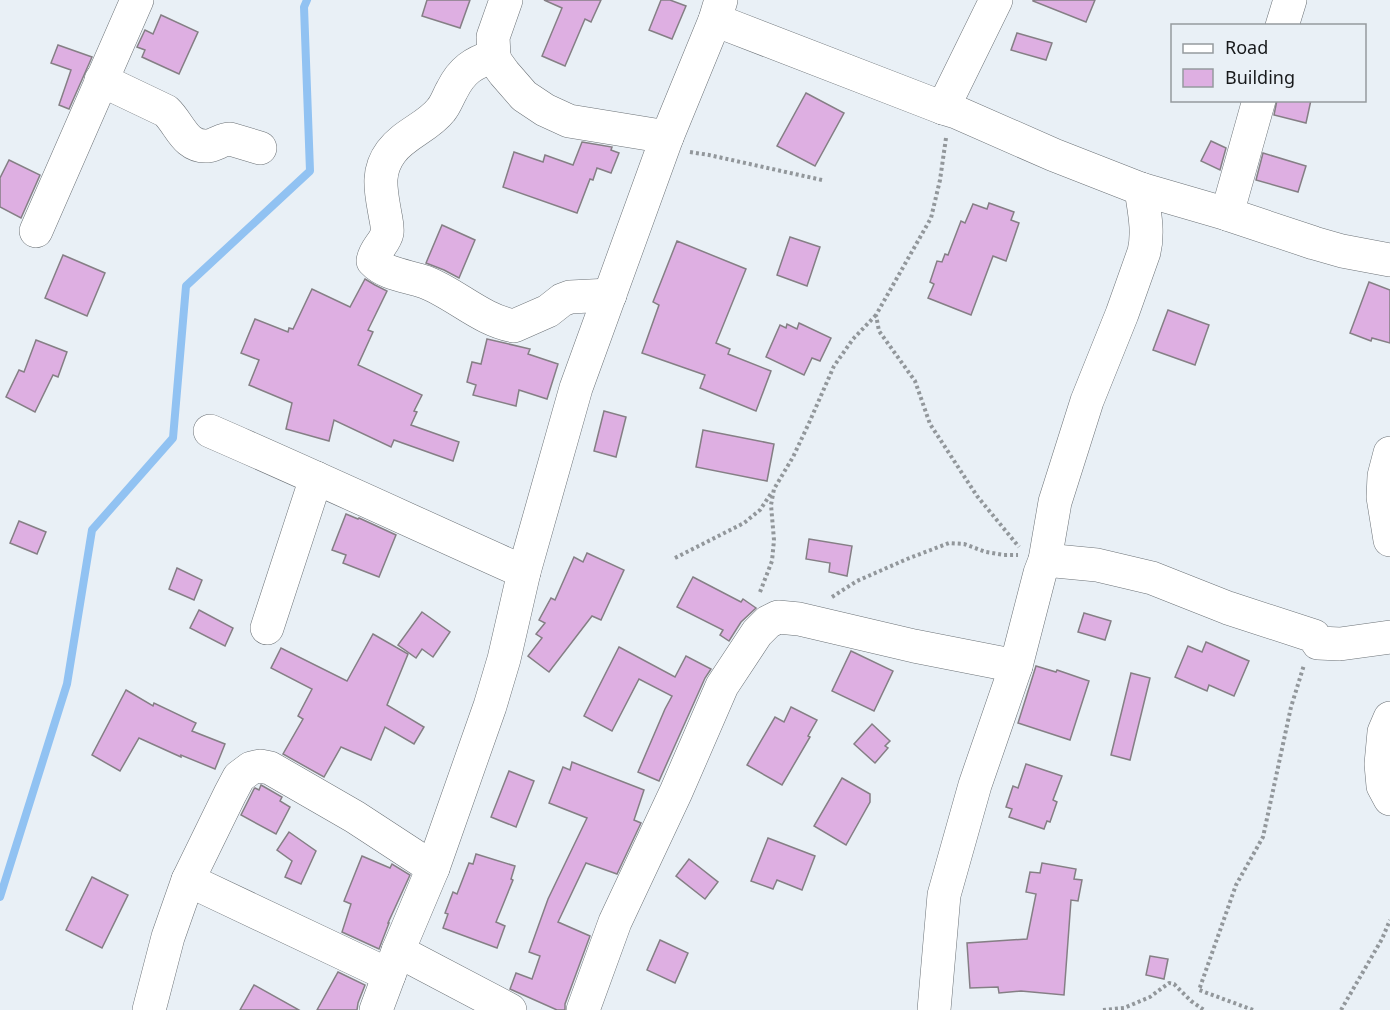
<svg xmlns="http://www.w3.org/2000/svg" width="1390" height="1010" font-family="'Noto Sans',sans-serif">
<rect width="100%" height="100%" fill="#e9f0f6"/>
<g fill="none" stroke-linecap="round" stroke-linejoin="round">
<path stroke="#91c2f2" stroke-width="8" d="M0 897 67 684 92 530 173 438 186 286 310 171 304 7 307 0"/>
</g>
<g fill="#deafe2" stroke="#857f85" stroke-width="1.5">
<path d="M427 0H470L460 28 422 16Z"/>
<path d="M544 0H601L591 22 585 19 565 66 542 56 562 8Z"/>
<path d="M661 0H670L686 6 672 39 649 30Z"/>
<path d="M1033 0H1095L1086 22 1033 1Z"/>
<path d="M161 15 198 32 179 74 142 57 145 50 137 47 145 30 153 34Z"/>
<path d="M1017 33 1052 43 1046 60 1011 50Z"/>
<path d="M58 45 92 57 69 109 59 105 71 70 51 63Z"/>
<path d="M806 93 844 113 815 166 777 146Z"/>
<path d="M1277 100H1311L1306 123 1274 115Z"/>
<path d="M1211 141 1226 148 1220 170 1201 161Z"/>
<path d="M582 142 612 147 611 150 619 153 611 173 597 168 593 180 590 179 577 213 503 187 514 152 543 162 545 155 573 165Z"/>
<path d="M1263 153 1306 166 1298 192 1256 180Z"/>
<path d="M9 160 40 175 21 218 0 207V178Z"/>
<path d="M989 203 1014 212 1011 220 1019 223 1006 261 993 256 971 315 928 298 934 284 930 282 937 261 942 262 945 254 948 255 961 221 965 223 973 204 987 209Z"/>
<path d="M442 225 475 240 459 278 444 270 426 263Z"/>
<path d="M790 237 820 247 807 286 777 275Z"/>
<path d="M677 241 746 269 716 343 730 349 728 354 771 371 756 411 700 388 705 375 642 353 659 305 653 302Z"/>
<path d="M63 255 105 273 87 316 45 298Z"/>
<path d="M365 279 375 285 387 291 368 330 373 332 358 365 422 395 414 411 417 412 411 425 459 442 453 461 394 440 391 447 334 420 329 441 286 429 292 403 249 385 259 360 241 353 255 319 288 332 289 328 293 329 312 289 350 307Z"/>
<path d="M1369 282 1390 290V343L1372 338 1371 341 1350 333Z"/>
<path d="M1168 310 1209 325 1195 365 1153 350Z"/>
<path d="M799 323 831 338 820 361 812 358 804 375 766 357 780 325 786 328 787 324 797 329Z"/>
<path d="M487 339 530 349 528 354 558 364 547 399 519 390 516 406 473 395 476 385 467 382 472 362 481 364Z"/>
<path d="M36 340 67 352 58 377 53 375 35 412 6 397 19 370 24 372Z"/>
<path d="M604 411 626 417 616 457 594 451Z"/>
<path d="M703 430 774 444 767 481 696 467Z"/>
<path d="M346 514 358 519 359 518 396 535 379 577 343 563 346 555 332 550Z"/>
<path d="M19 521 46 532 37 554 10 543Z"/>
<path d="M809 539 852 546 847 576 829 572 830 563 806 559Z"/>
<path d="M587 553 624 570 601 620 592 616 549 672 528 656 542 638 536 634 545 623 539 620 551 598 555 600 574 557 583 562Z"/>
<path d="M177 568 202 580 194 600 169 589Z"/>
<path d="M693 577 741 602 743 599 756 608 741 622 729 641 720 635 723 630 677 607Z"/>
<path d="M199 610 233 628 225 646 190 628Z"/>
<path d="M422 612 450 632 433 657 422 649 416 658 398 645Z"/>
<path d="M1084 613 1111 621 1105 640 1078 632Z"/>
<path d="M373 634 408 654 387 705 424 727 414 744 385 727 371 760 341 747 324 777 283 754 303 719 298 716 312 689 271 668 281 648 347 681Z"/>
<path d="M1206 642 1249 661 1234 696 1209 685 1207 691 1175 677 1188 646 1202 652Z"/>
<path d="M619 647 675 677 686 656 711 669 705 678 659 781 638 772 665 709 672 696 639 679 612 731 584 716Z"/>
<path d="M851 651 893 671 874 711 832 691Z"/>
<path d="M1036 666 1056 672 1057 670 1089 681 1070 740 1018 723Z"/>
<path d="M1131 673 1150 678 1130 760 1111 755Z"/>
<path d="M126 690 153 706 154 703 196 723 192 731 225 744 215 769 181 755V757L139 738 120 771 92 755Z"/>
<path d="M791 707 817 720 808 736 810 737 782 785 747 765 775 717 784 722Z"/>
<path d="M872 724 890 741 885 746 888 748 875 763 854 744Z"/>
<path d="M572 762 644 790 634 820 641 823 617 874 586 863 558 922 590 936 565 1004V1010H557L510 989 516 973 532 979 540 956 529 952 548 899 587 818 549 803 563 767 570 770Z"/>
<path d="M1026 764 1062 776 1053 800 1057 802 1050 822 1047 821 1044 829 1009 817 1012 809 1006 807 1013 786 1018 788Z"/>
<path d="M509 771 534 781 516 827 491 817Z"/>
<path d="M842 778 870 794V802L846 845 814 826Z"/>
<path d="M261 785 282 797 280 801 290 807 276 834 241 815 254 789 255 788 259 790Z"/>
<path d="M289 832 316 851 301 884 285 877 292 861 277 850Z"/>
<path d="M768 838 815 856 802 890 777 880 773 889 751 881Z"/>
<path d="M476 854 515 866 511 879 513 880 496 922 505 926 497 948 443 928 448 914 445 913 453 892 457 894 469 863 473 864Z"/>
<path d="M362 856 390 868 392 864 410 875 388 923H389L379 949 342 932 351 904 344 901Z"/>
<path d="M689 859 718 882 705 899 676 876Z"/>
<path d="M1042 863 1076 869 1074 879 1082 880 1078 901 1071 900 1064 995 1021 991 999 993 998 987 970 988 967 943 1027 939 1036 894 1026 892 1030 872 1040 873Z"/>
<path d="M92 877 128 895 102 948 66 930Z"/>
<path d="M660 940 688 953 675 983 647 970Z"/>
<path d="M1150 956 1168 959 1164 979 1146 975Z"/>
<path d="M338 972 365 985 358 1003 357 1010H317Z"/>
<path d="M254 985 299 1010H240Z"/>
</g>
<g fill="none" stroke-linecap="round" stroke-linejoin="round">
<defs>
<g id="minor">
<path d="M506 0 493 37 494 56 496 62 504 73 524 96 545 110 569 121 667 137"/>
<path d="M715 20 943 108 956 112 1054 155 1141 189 1227 214 1314 243 1342 251 1390 260"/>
<path d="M1282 26 1290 0"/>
<path d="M494 56C473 63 462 70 452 90 448 97 446 104 441 110 428 127 404 134 391 152 376 172 381 191 385 214 386 220 388 227 387 233 385 243 374 250 373 261 386 275 409 276 425 282 456 294 481 320 514 326L548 311 562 300 570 297 610 295"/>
<path d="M101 80 166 111C180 124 185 148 208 146 216 145 222 139 230 139L260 148"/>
<path d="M943 108 996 0"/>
<path d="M1227 214 1259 100"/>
<path d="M36 231 137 0"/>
<path d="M210 431C316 477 419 525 524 572"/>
<path d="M1390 453 1384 476 1383 497 1390 540"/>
<path d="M1045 560 1097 565 1152 578 1228 608 1314 636 1318 643 1340 644 1390 637"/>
<path d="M267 628 316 478"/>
<path d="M1390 718 1384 732 1381 764 1383 786 1390 799"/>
<path d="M188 880 389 975"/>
<path d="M398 951 510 1010"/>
<path d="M149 1010 168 937 188 880 230 794 239 777 251 768 260 766 270 768 355 817 433 868"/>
<path d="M376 1010 398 951 433 868 490 706 504 659 524 572 576 388 667 137 715 20 721 0"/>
<path d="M583 1010 615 922 676 792 722 686 757 633 768 622 778 617 799 619 914 646 1016 666"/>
<path d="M934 1010 944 895 975 785 1016 666 1040 573 1045 560 1055 502 1087 401 1122 314 1144 252C1149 231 1144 210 1141 189"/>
</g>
</defs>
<use href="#minor" stroke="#6c7277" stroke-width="34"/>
<g stroke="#92979b" stroke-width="4" stroke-dasharray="3 3" stroke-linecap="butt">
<path d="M946 138 940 180 931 218 876 315 879 331 915 381 930 424 977 496 1019 547"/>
<path d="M690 152 709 155 822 180"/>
<path d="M675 558 744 523 760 510 772 492"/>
<path d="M760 592 772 561 774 540 771 505 774 489 793 457 809 423 834 366 853 339 876 315"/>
<path d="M832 597 857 581 907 559 949 543 964 544 986 552 1004 555H1018"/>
<path d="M1103 1010 1124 1008 1150 997 1169 983 1174 984 1191 1001 1204 1010"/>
<path d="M1253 1010 1199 990 1236 885 1263 837 1291 707 1304 665"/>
<path d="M1341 1010 1382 939 1390 920"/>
</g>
<use href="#minor" stroke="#fff" stroke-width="33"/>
</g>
<rect x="1171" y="24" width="195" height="78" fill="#e9f0f6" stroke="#959a9e" stroke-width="1.5"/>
<rect x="1183" y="44" width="30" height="9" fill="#ffffff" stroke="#959a9e" stroke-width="1.5"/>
<text x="1225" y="54" font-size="18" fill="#17191b">Road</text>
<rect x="1183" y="69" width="30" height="18" fill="#deafe2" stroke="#959a9e" stroke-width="1.5"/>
<text x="1225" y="84" font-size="18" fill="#17191b">Building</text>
</svg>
